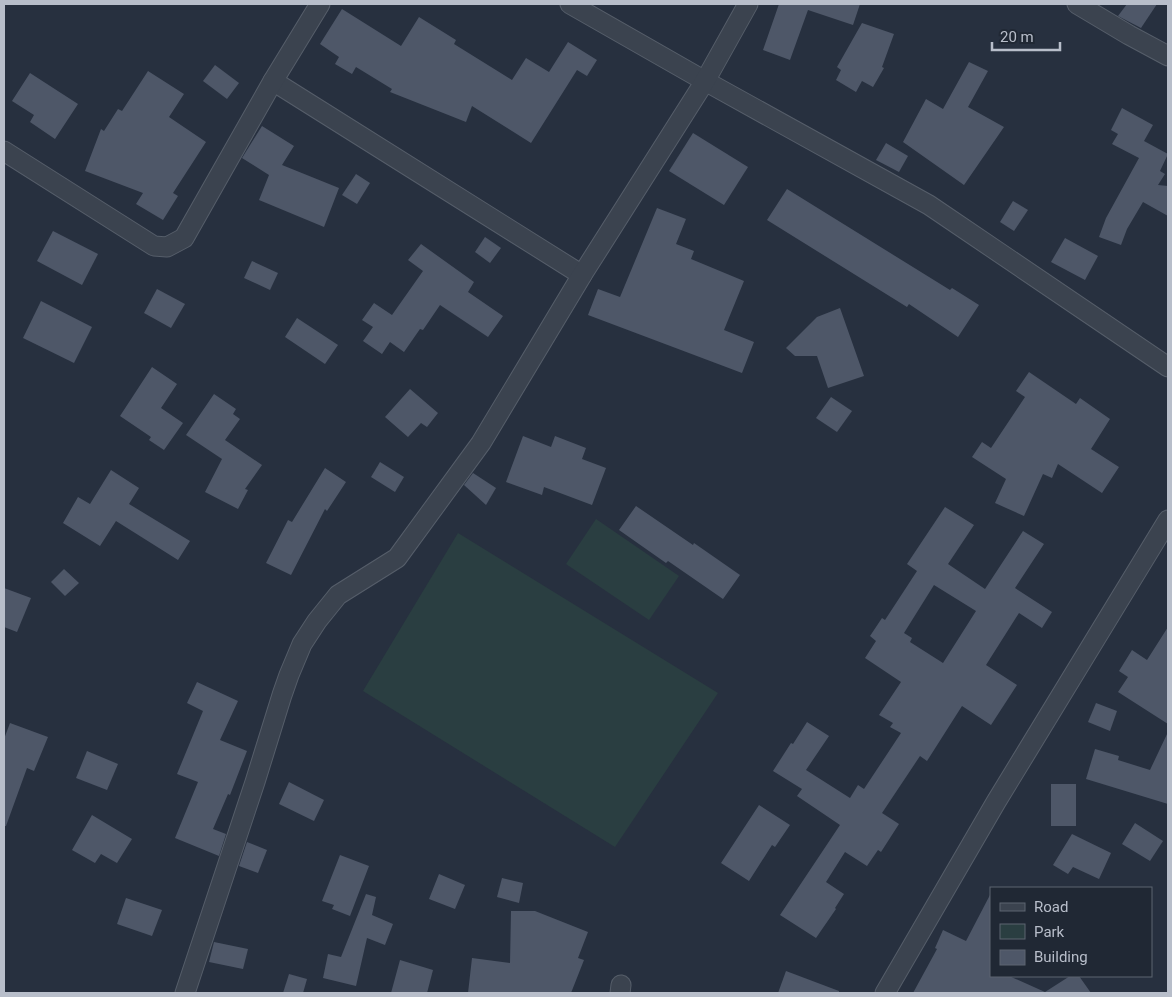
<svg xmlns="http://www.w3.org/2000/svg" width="1172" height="997" font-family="Roboto,sans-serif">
<rect width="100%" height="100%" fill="#27303f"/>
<g fill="#2a3e41">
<path d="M596 519 679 576 649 620 566 564Z"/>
<path d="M458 533 718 693 615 847 363 691Z"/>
</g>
<g fill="#4e5768" fill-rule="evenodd">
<path d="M779 4H860L853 25 808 10 790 60 763 50Z"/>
<path d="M1127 4H1157L1141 28 1118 16Z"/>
<path d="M342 9 401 46 419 17 456 40 454 44 512 80 526 58 549 72 568 42 597 60 587 76 577 70 531 143 472 106 466 122 390 92 392 89 356 67 352 74 335 64 339 57 320 44Z"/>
<path d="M862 23 894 34 882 67 884 68 873 87 862 81 856 92 836 80 841 70 837 67Z"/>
<path d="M969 62 988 71 968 107 1004 127 964 185 903 142 926 99 943 109Z"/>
<path d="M215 65 239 83 227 99 203 81Z"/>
<path d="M148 71 184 94 169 117 206 142 173 193 178 196 163 220 136 204 143 193 85 171 101 129 104 131 118 109 122 111Z"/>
<path d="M30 73 78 104 55 139 30 122 34 115 12 101Z"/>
<path d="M1122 108 1153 125 1144 141 1168 154 1160 171 1165 174 1158 185 1168 186V216L1143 202 1127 229 1121 245 1099 237 1106 218 1139 158 1112 144 1118 134 1111 130Z"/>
<path d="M262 126 294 146 282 165 339 188 324 227 259 200 269 175 242 158Z"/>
<path d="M693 133 748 167 724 205 669 171Z"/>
<path d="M886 143 908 156 899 172 876 160Z"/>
<path d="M356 174 370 183 357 204 342 195Z"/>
<path d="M787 189 950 290 952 288 979 305 958 337 909 304 907 307 767 220Z"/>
<path d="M1013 201 1028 210 1014 231 1000 222Z"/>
<path d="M657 208 686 219 676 244 694 251 691 259 744 281 724 330 754 342 742 373 588 315 598 289 620 297Z"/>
<path d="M53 231 98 254 82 285 37 261Z"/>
<path d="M485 237 501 248 490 263 475 252Z"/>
<path d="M1065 238 1098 256 1085 280 1051 262Z"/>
<path d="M421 244 474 282 468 292 503 316 488 337 440 305 423 330 420 329 404 352 390 342 382 354 363 341 373 327 362 320 374 303 392 315 423 271 408 260Z"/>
<path d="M252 261 278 273 270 290 244 278Z"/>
<path d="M157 289 185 304 171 328 144 313Z"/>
<path d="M41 301 92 327 74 363 23 338Z"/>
<path d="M840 308 864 376 828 388 817 356H795L786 348 817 317Z"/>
<path d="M297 318 338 345 325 364 285 337Z"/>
<path d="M152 367 177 384 161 408 183 423 164 450 149 440 151 437 120 416Z"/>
<path d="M1029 372 1076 404 1080 398 1110 419 1091 449 1119 467 1102 493 1058 464 1052 478 1043 474 1024 516 995 503 1006 479 972 457 982 442 991 448 1025 397 1016 391Z"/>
<path d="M410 389 438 413 427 427 421 423 408 437 385 417Z"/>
<path d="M214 394 236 409 233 414 240 419 225 440 262 465 245 489 248 490 238 509 205 492 222 459 186 435Z"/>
<path d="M831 397 852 411 837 432 816 418Z"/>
<path d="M523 436 551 447 555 436 586 448 582 459 606 468 592 505 544 487 542 495 506 482Z"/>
<path d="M380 462 404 477 395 492 371 477Z"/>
<path d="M325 468 346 482 327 511 325 509 291 575 266 563 288 520 292 522Z"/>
<path d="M111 470 139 488 129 504 190 541 178 560 116 521 100 546 63 523 78 497 90 504Z"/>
<path d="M473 473 496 488 486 505 464 485Z"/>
<path d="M636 506 693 545 694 543 740 575 723 599 668 561 666 563 619 530Z"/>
<path d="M945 507 974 525 948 564 985 589 1023 531 1044 544 1015 588 1052 612 1042 628 1019 613 986 665 1017 685 991 725 962 706 927 761 920 756 882 813 899 824 881 852 878 850 867 866 845 852 826 882 844 894 835 908 836 909 816 938 780 915 840 825 797 796 802 789 773 771 791 743 793 744 807 722 829 736 806 770 850 798 858 785 864 789 901 733 890 727 893 723 879 715 901 682 865 658 876 641 870 636 882 618 885 620 917 571 907 564ZM934 585 976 611 943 663 910 642 912 638 904 633Z"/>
<path d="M64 569 79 583 65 596 51 582Z"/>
<path d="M4 588 31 598 17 632 4 627Z"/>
<path d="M1168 627V724L1118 692 1128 677 1119 671 1132 650 1147 660Z"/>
<path d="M197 682 238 701 220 740 247 751 230 795 228 794 213 829 226 834 219 856 175 838 198 782 177 774 203 711 187 703Z"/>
<path d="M1096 703 1117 711 1110 731 1088 722Z"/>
<path d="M10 723 48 737 34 771 27 768 6 826H4V739Z"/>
<path d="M1168 732V804L1086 779 1095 749 1119 756 1118 760 1150 770Z"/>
<path d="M87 751 118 764 107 790 76 778Z"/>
<path d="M289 782 324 800 314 821 279 804Z"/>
<rect x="1051" y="784" width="25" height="42"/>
<path d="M759 805 790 825 775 847 772 845 749 881 721 863Z"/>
<path d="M92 815 132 839 117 863 101 854 95 863 72 850Z"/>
<path d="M1135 823 1163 841 1150 861 1122 844Z"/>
<path d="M1072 834 1111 853 1099 879 1073 867 1068 874 1053 865Z"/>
<path d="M247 842 267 850 258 873 239 866Z"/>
<path d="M340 855 369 866 350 916 332 909 334 905 322 901Z"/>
<path d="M439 874 465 885 455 909 429 899Z"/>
<path d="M502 878 523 883 519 903 497 897Z"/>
<path d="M991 893V976H1009L1045 992 1070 976H1079L1091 993H913L937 949 935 948 943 930 966 941Z"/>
<path d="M366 894 376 897 372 915 393 924 385 945 367 938 356 986 323 978 328 954 341 957Z"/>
<path d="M126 898 162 910 152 936 117 924Z"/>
<path d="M511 911H535L588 932 578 958 584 960 571 993H468L472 958 510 963Z"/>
<path d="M214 942 248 949 243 969 209 962Z"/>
<path d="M400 960 433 970 427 993H391Z"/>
<path d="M786 971 839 991V993H778Z"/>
<path d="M289 974 307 979 303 993H283Z"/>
</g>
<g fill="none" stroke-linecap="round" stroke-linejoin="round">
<defs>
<g id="street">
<path d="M570 4 705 81 929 205 1168 367"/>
<path d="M1077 4 1129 35 1168 56"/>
<path d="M273 81 582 275"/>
<path d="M4 151 154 246 167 247 184 238 273 81 320 4"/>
<path d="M185 993 255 782 282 695 289 675 302 644 317 621 338 595 397 558 481 443 582 275 705 81 748 4"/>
<path d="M620 993 621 985"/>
<path d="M885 993 996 802 1168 520"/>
</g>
</defs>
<use href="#street" stroke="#565e6a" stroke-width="21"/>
<use href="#street" stroke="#3b434f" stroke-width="19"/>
</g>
<rect width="1172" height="997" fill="none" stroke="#b8beca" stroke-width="10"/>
<rect x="990" y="887" width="162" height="90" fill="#202834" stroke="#5d6470"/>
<rect x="1000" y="903" width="25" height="8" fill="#3b434f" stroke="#5d6470"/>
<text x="1034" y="912" font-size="15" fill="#b8beca">Road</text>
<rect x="1000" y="924" width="25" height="15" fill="#2a3e41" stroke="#5d6470"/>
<text x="1034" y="937" font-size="15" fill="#b8beca">Park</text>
<rect x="1000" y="950" width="25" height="15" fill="#4e5768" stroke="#5d6470"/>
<text x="1034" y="962" font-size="15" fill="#b8beca">Building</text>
<path d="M992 42v8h68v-8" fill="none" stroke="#b8beca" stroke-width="2.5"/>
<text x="1000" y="42" font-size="15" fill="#b8beca" stroke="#202834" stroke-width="4" paint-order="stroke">20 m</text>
</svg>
